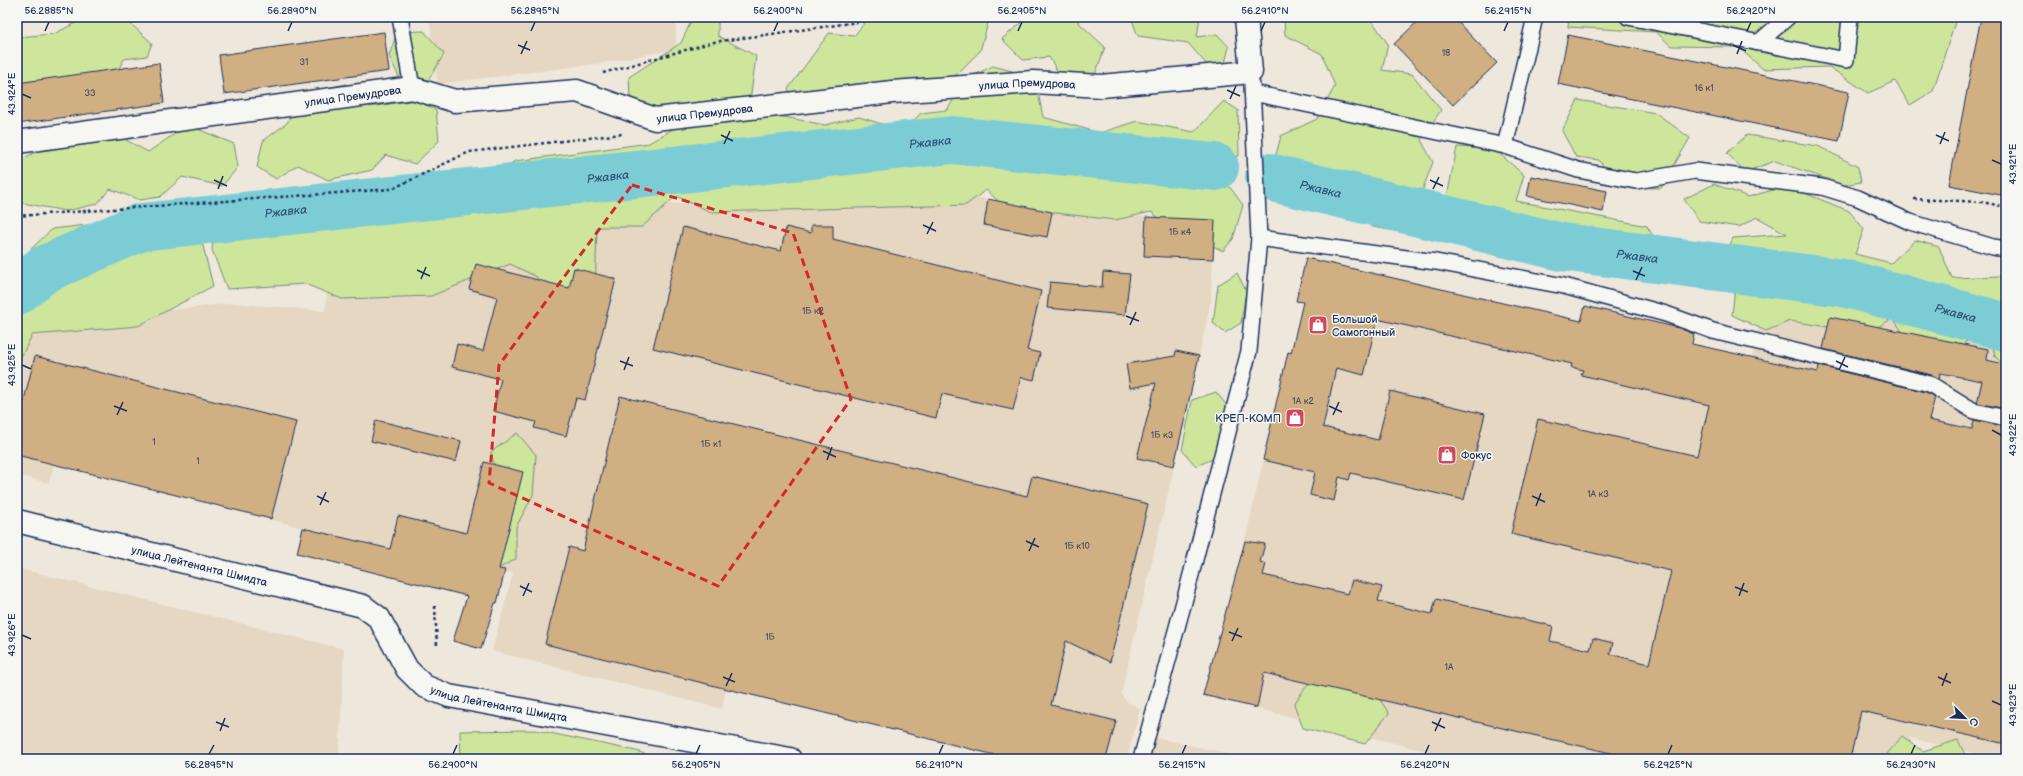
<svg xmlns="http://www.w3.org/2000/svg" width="2023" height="776" font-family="'Balsamiq Sans',sans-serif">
<rect width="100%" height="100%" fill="#eee8dc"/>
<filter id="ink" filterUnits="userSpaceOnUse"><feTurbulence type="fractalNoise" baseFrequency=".025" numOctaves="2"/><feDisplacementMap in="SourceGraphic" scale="8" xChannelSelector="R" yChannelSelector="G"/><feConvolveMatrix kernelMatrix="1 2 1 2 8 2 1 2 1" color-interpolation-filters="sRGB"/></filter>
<g filter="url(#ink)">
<g fill="#e5d7c1" fill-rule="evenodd">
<path d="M429 17H676V49L596 64 438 84Z"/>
<path d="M892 187 988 199 1052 212 1215 220 1211 301 1187 412 1121 694 1128 703 1140 708 1127 759H1011L726 689 722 709 492 651 513 573 505 571 497 603 297 553 303 528 54 464 49 483 17 475V338L47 324 233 303 325 311 328 285 658 205ZM575 268 616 279 576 398 566 436 534 428Z"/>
<path d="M1767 287 1848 296 2006 340V759H1999L1910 738 1905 759H1457L1203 695 1245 541 1288 352H1291L1303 302 1296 301 1579 321 1752 358Z"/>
<path d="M17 568 344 649 339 759H17Z"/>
<path d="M1153 737 1252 759H1148Z"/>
</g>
<g fill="#cee69b" stroke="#748a7c">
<path d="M87 17H123L152 43 147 56 124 59 104 97 17 94V37L54 34Z"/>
<path d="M693 17H718V36L756 56 750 101 666 115 630 98 629 77 681 43Z"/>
<path d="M869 17H975L988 23 980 51 951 80 879 89 846 85 835 106 799 110 788 89 829 33 854 36Z"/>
<path d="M1028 17H1080L1078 22 1105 47 1095 75 1062 79 1049 57 1023 60 1002 39Z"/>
<path d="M1131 17H1200L1197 37 1217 34 1229 47 1225 63 1208 66 1188 43 1138 36Z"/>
<path d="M1284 17 1370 18 1388 44 1382 70 1412 74 1441 110 1421 140 1433 162 1421 194 1447 197 1457 147 1494 149 1524 175 1516 201 1647 226 1658 245 1542 236 1528 221 1510 227 1447 212 1422 236 1373 227 1342 208 1320 213 1280 194 1272 170 1281 136 1317 119 1335 86 1322 54 1285 35Z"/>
<path d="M1569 17H1752L1756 22 1785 17H1955L1956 19 1933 91 1910 105 1895 81 1868 93 1829 67 1763 69 1738 47 1671 46 1656 32 1568 27Z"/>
<path d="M424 31 444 54 428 81H401L389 56 397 32Z"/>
<path d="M993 66 1035 77 1043 117 1100 133 1137 121 1194 132 1224 101 1238 110 1239 156 1196 159 1193 176 1226 182 1243 205 1233 239 1223 251 1167 224 1151 212 1115 220 1005 207 986 190 966 205 711 212 676 196 642 227H597L595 296 584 385 565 421 544 327 537 277 510 264 431 296 342 299 305 284 227 289 212 250 214 230 203 211 215 195 267 204 290 231 310 214 375 207 414 187 473 186 515 161 649 143 678 126 779 116 825 125 859 117 904 131 921 113 947 110 966 79Z"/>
<path d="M346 84 370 107 416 100 436 110 439 141 415 164 386 155 372 170 328 180 298 165 276 179 257 167 263 141 287 123 302 93Z"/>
<path d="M1578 100 1656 113 1690 138 1661 188 1619 187 1599 160 1576 157 1562 131Z"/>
<path d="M188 125 234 144 238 167 222 186 182 177 160 197 140 200 110 189 97 204 66 211 17 202V162L43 148 117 135 148 152Z"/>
<path d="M1747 135 1818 146 1858 167 1861 182 1844 185 1775 161 1745 172 1727 153Z"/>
<path d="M1714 184 1748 197 1787 186 1849 211 1864 229 1855 254 1891 263 1915 240 1939 247 1952 278 2001 276 2006 303 1978 313 1971 338 1945 358 1913 348 1893 318 1868 333 1790 321 1766 331 1732 315 1735 286 1724 259 1733 238 1787 234 1757 217 1739 227 1699 221 1684 199Z"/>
<path d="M166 216 202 242 213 286 138 326 32 335 17 365V286H36L56 273 30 250 52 229Z"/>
<path d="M1237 273 1246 291 1241 323 1225 333 1213 323 1218 285Z"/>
<path d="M2006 330V368L1995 356 1990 332Z"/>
<path d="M1216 392 1228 407 1213 459 1196 466 1182 450 1192 400Z"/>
<path d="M517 433 536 455 533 495 516 527V559L488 574 499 487 491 452Z"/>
<path d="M1312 678 1373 690 1389 713 1365 744 1303 728 1294 704Z"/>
<path d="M536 730 636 751 659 759H461L460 731Z"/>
<path d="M1902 736 1923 751 1958 740 1966 757 1961 759H1883Z"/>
</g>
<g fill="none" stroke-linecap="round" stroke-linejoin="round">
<g stroke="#7cccd6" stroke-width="48">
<path id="s1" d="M1269 177 1562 247 1844 283 2006 327"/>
<path id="s2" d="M17 291 43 270 141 227 952 140 1215 167"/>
</g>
</g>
<g fill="#d0af83" stroke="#1b2f5e">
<path d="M1422 17H1453L1497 63 1453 105 1394 44Z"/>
<path d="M1981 17H2006V196L1949 185Z"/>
<path d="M384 32 389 71 224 94 219 55Z"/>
<path d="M1568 35 1849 92 1839 141 1558 84Z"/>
<path d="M159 63 164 103 17 124V83Z"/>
<path d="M1531 176 1607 191 1603 212 1527 196Z"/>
<path d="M988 199 1052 212 1047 237 984 225Z"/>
<path d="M1146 217 1215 220 1213 259 1144 256Z"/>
<path d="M811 225H833V239L1041 291 1027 350 1040 353 1034 380 1021 377 1013 410 942 394 936 418 653 348 683 227 781 251 786 227 811 233Z"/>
<path d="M1306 258 1581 321 1585 306 1679 328 1694 334 1692 344 1818 372 1819 366 1926 392 1935 397 1929 420 1972 429 1974 420 2006 427V744L1861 711 1850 759H1637L1264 673 1257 708 1203 695 1245 541 1265 544 1260 562 1266 564 1263 575 1348 594 1352 580 1382 587 1378 601 1432 614 1436 599 1484 610 1553 626 1550 641 1590 650 1593 638 1613 643 1610 654 1649 664 1671 571 1511 534 1538 419 1697 456 1709 405 1581 375 1583 370 1571 367 1572 364 1377 319 1364 375 1336 368 1323 427 1378 440 1390 391 1485 414 1464 500 1351 473 1349 480 1339 477 1334 501 1310 495 1315 472 1263 460 1288 352 1291 353 1303 302 1296 301Z"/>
<path d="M476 264 569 288 574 268 616 279 585 400 576 398 566 436 534 428 536 422 493 411 501 379 452 367 457 344 483 351 497 297 469 289Z"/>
<path d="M1103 272 1130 274 1125 315 1047 308 1050 282 1102 287Z"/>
<path d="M1830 317 1988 349 1987 360 2006 365V409L1977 403 1982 381 1940 373 1939 379 1932 375 1823 349Z"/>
<path d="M1176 351 1199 356 1174 466 1137 458 1156 383 1130 388 1126 364 1175 356Z"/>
<path d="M35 356 296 422 271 519 17 455V428Z"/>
<path d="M620 396 1027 496 1032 476 1148 504 1110 662 1066 641 1051 705 1116 721 1106 759H1011L545 644 569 547 583 551Z"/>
<path d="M376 420 461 441 456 462 371 441Z"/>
<path d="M484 462 523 472 499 569 505 570 497 603H495L481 649 453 641 467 596 297 553 303 528 390 549 398 516 466 533Z"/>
</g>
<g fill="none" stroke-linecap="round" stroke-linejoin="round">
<defs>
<g id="service">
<path d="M400 17 412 88"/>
<path d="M1628 17 1846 60 1850 17"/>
<path d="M1758 43 1788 17"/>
<path d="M1253 93 1505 146 1578 170 1636 181 1695 171 1822 187 1858 198 1910 222 1993 247 2006 249"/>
<path d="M1505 146 1535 17"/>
<path d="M1259 238 1436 262 1564 286 1666 314 1713 331 1930 384 1974 411 2006 418"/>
<path d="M1141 759 1185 598 1249 351 1259 238 1252 85"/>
</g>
<g id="minor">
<path id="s3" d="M17 142 412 88 455 101 577 91 655 119 892 92 1033 82 1101 86 1251 72 1246 17"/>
<path id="s4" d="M17 521 363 606 379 618 407 669 424 686 449 696 790 759"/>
</g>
</defs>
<use href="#service" stroke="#1b2f5e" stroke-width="18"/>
<use href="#minor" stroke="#1b2f5e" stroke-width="25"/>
<g stroke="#1b2f5e" stroke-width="2.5" stroke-dasharray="3 3" stroke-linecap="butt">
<path d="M603 73 714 42 894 17"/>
<path d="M1914 199 1982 202 2006 207"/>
<path d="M17 216 392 189 469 152 622 134"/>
<path d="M435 606 437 646"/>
</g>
<use href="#service" stroke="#f6f6f2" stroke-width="15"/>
<use href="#minor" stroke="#f6f6f2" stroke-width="22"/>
</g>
</g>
<path fill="none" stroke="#d62828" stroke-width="3" stroke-dasharray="8 5" stroke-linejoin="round" d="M632 185 793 233 851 399 718 586 489 483 499 365Z"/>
<path fill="none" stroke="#1b2f5e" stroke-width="1.5" d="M45 31 49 22M288 31 292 22M531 31 535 22M774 31 778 22M1018 31 1022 22M1261 31 1265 22M1504 31 1508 22M1747 31 1751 22M518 45 530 50M1733 45 1746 51M521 54 527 41M1737 54 1742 41M1227 90 1240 96M22 94 31 98M1230 99 1236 86M721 135 733 141M1936 135 1949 141M724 144 730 131M1940 144 1945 132M1992 160 2001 164M214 180 227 186M1430 180 1443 186M218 189 223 176M1433 189 1439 177M923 225 936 231M927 234 933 222M417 270 430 276M1633 271 1645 276M421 279 426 267M1636 280 1642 267M1126 316 1139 321M1130 325 1136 312M620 361 633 366M1836 361 1848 367M22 365 31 369M624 370 629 357M1839 370 1845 357M114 406 127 411M1329 406 1342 412M117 415 123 402M1333 415 1339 402M1992 430 2001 435M823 451 836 457M827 460 832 447M317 496 329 502M1532 496 1545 502M320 505 326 492M1536 506 1541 493M1026 541 1039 547M1029 551 1035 538M520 586 532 592M1735 587 1748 592M523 596 529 583M1739 596 1744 583M1229 632 1242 637M22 635 31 639M1232 641 1238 628M723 677 735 682M1938 677 1951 683M726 686 732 673M1942 686 1947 673M1992 701 2001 705M216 722 229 727M1432 722 1445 728M220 731 225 718M1435 731 1441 718M209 754 214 745M453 754 457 745M696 754 700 745M939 754 943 745M1182 754 1186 745M1425 754 1429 745M1668 754 1672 745M1911 754 1915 745"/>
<defs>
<symbol id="shop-square" viewBox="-11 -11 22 22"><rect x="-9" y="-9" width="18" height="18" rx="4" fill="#d1495b" stroke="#f6f6f2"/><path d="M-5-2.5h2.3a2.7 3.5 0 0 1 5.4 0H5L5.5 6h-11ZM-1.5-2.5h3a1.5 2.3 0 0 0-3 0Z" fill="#fff"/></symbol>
</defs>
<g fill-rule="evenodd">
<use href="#shop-square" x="1307" y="314" width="22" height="22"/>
<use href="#shop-square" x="1284" y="407" width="22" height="22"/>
<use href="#shop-square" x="1436" y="444" width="22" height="22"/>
</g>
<g text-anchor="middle" stroke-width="3" stroke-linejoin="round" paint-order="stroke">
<g font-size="9" fill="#484f67">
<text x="1446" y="56">18</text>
<text x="304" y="65">31</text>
<text x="1704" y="91">16 к1</text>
<text x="90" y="96">33</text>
<text x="1180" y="235">1Б к4</text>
<text x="813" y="314">1Б к2</text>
<text x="1303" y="404">1А к2</text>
<text x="1162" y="438">1Б к3</text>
<text x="154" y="445">1</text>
<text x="711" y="447">1Б к1</text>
<text x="198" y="464">1</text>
<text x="1598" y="497">1А к3</text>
<text x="1077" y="549">1Б к10</text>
<text x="770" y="640">1Б</text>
<text x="1449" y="670">1А</text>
</g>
<g font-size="11" fill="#1b2f5e" stroke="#f6f6f2">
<text dy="4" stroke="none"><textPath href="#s3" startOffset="1023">улица Премудрова</textPath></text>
<text dy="4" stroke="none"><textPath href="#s3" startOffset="339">улица Премудрова</textPath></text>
<text dy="4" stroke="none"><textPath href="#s3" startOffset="699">улица Премудрова</textPath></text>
<text dy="4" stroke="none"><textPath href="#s4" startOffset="188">улица Лейтенанта Шмидта</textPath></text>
<text dy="4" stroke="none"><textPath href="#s4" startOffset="536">улица Лейтенанта Шмидта</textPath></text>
</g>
<g font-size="11" fill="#1b2f5e" stroke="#f6f6f2" text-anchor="start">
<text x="1332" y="323">Большой<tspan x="1332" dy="13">Самогонный</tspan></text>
<text x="1281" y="422" text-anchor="end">КРЕП-КОМП</text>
<text x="1461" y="459">Фокус</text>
</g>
<g font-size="12" font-style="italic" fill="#33567c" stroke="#f6f6f2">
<text dy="4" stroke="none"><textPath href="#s2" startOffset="934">Ржавка</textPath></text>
<text dy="4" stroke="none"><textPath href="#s2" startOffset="610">Ржавка</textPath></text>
<text dy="4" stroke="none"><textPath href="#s1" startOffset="53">Ржавка</textPath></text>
<text dy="4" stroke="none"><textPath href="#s2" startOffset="286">Ржавка</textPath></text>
<text dy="4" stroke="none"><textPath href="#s1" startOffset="377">Ржавка</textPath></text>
<text dy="4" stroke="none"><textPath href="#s1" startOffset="701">Ржавка</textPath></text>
</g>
</g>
<rect width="2023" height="776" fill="none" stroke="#f6f6f2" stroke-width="44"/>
<g transform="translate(1965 718) rotate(114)" stroke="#f6f6f2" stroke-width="3" paint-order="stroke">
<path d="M0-3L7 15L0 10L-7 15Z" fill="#1b2f5e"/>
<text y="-6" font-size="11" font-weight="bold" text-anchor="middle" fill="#1b2f5e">С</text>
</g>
<rect x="22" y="22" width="1979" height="732" fill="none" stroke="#1b2f5e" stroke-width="1.5"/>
<g font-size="10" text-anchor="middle" fill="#1b2f5e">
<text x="49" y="14">56.2885°N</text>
<text x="292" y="14">56.2890°N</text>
<text x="535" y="14">56.2895°N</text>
<text x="778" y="14">56.2900°N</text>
<text x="1022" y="14">56.2905°N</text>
<text x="1265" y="14">56.2910°N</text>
<text x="1508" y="14">56.2915°N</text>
<text x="1751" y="14">56.2920°N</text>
<text transform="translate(11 94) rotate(-90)" y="4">43.924°E</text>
<text transform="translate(2012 164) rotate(-90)" y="4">43.921°E</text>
<text transform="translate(11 365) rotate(-90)" y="4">43.925°E</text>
<text transform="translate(2012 435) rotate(-90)" y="4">43.922°E</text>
<text transform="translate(11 635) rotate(-90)" y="4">43.926°E</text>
<text transform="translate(2012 705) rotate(-90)" y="4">43.923°E</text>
<text x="209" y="768">56.2895°N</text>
<text x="453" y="768">56.2900°N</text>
<text x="696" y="768">56.2905°N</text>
<text x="939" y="768">56.2910°N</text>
<text x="1182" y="768">56.2915°N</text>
<text x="1425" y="768">56.2920°N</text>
<text x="1668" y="768">56.2925°N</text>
<text x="1911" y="768">56.2930°N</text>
</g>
</svg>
